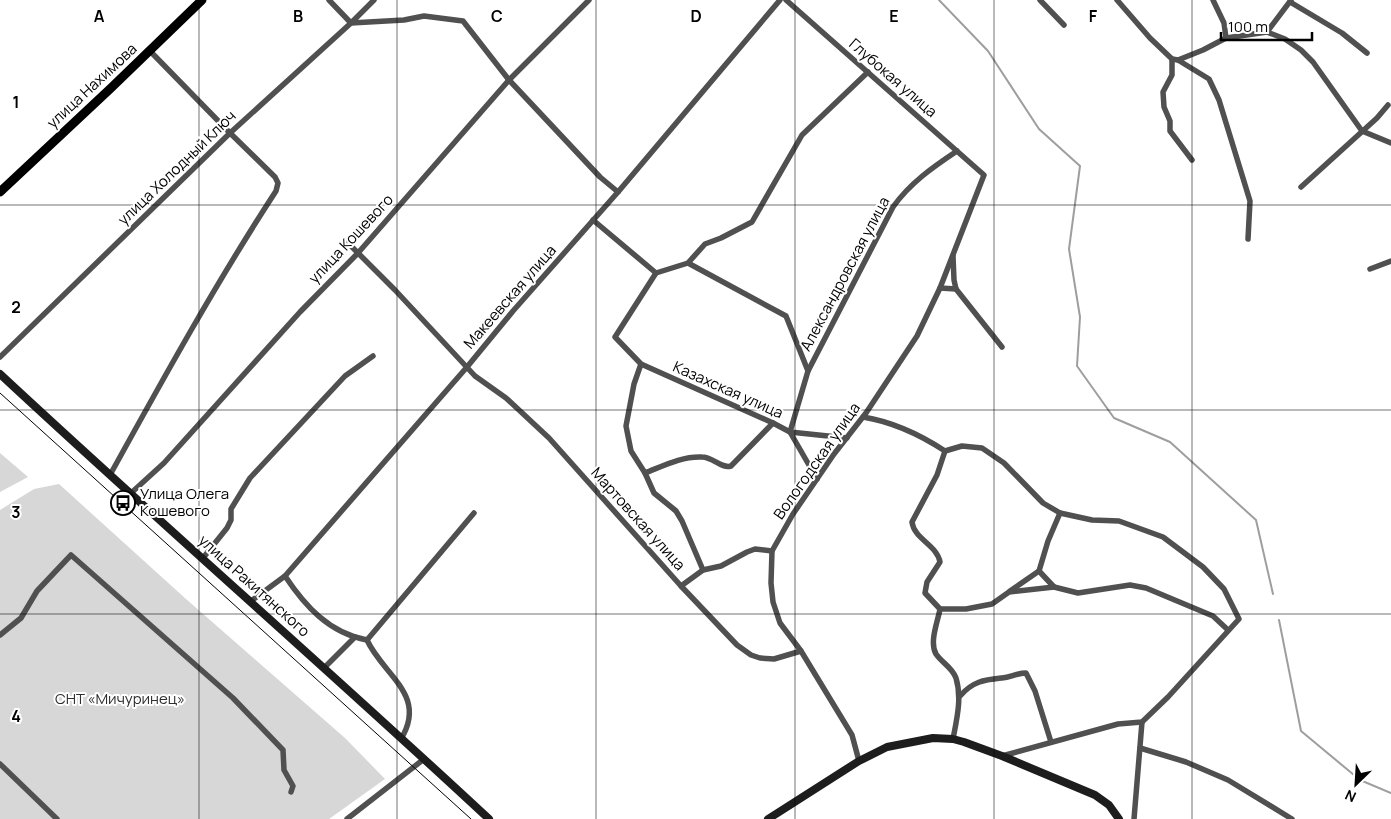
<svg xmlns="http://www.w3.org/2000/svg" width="1391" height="819" font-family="Manrope,sans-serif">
<rect width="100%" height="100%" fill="#fff"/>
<g fill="#d7d7d7">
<path d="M0 453 28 477 0 492Z"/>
<path d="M59 484 186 599 345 738 385 779 329 819H0V510L34 489Z"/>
</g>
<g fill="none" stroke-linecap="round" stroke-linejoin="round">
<g stroke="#9e9e9e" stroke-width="2">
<path d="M939 0 988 51 1039 129 1080 166 1069 249 1080 317 1077 366 1114 418 1170 442 1256 520 1273 594"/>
<path d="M1279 620 1301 731 1360 780 1391 793"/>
</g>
<g stroke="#505050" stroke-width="5.5">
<path d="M329 0 351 23 404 20 424 16 463 21 509 80 600 177 618 192"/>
<path d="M786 0 984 175 940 288 917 336 866 413 834 454 793 514 772 551 771 583 773 602 780 623 801 651 852 735 859 761"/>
<path d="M1040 0 1064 25"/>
<path d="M1117 0 1150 38 1172 59 1178 60 1203 50 1226 38 1267 32 1285 39 1301 50 1313 62 1362 131 1391 143"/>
<path d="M1213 0 1224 23 1226 38"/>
<path d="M1290 2 1342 33 1367 53"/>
<path d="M1267 32 1291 0"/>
<path d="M1172 59V75L1163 92 1164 107 1170 121V131L1192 160"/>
<path d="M1178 60 1209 79 1219 100 1250 201 1248 239"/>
<path d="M1301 187 1377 118 1388 105"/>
<path d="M593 220 656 273"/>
<path d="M345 240 395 290 475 376 506 398 549 438 681 586 737 645 751 655 760 658 774 659 801 651"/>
<path d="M953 256 954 280 956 289 1002 347"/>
<path d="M688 263 705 244 721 238 752 222 802 135 868 72"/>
<path d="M1370 269 1391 261"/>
<path d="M940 288 956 289"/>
<path d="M0 357 230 133 351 23 374 0"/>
<path d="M641 364 634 384 626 426 631 451 645 473 654 493 676 511 682 521 703 570"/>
<path d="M808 371 786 316 688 263 656 273 615 337 641 364 773 423 790 432 817 479"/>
<path d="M863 417C894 422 919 434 945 451L962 446 982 448 1004 463 1043 503 1060 513 1092 520 1119 521 1163 537 1203 567 1224 589 1239 619 1168 697 1142 722 1118 724 1002 756"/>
<path d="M847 438 790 432 808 371 893 207C910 183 933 167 957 151"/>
<path d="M645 473C663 466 682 456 702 457 713 457 721 469 731 466L773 423"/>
<path d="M110 475C163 379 216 283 276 191L278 183 275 177 230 133 150 51"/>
<path d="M130 494 164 463 300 312 358 253 509 80 589 0"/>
<path d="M203 558 227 528 231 520V509L250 478 345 376 373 356"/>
<path d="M285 576C305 606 329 633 367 640"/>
<path d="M681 586 703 570 721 566 747 552 755 549 772 551"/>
<path d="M1054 587 1039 571 1048 541 1060 513"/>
<path d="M1010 591 1039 571"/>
<path d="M251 601 285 576 467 367 513 311 618 192 780 0"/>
<path d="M940 609 925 593 927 582 940 562C937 545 914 539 912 522L937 475 945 451"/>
<path d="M0 635 21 618 37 591 71 555 233 698 283 750 284 770 293 786 291 792"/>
<path d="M324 668 355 637"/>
<path d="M960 696C973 681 984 680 1002 678 1011 677 1017 673 1026 673L1035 691 1051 742"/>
<path d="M401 739C428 695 383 675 367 640L474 513"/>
<path d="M953 739C957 718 962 698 956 678 952 667 942 663 936 654 929 642 938 621 940 609H966L992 604 1009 592 1054 587 1078 593 1130 585 1146 588 1213 616 1228 630"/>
<path d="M1140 748 1186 762 1228 780 1292 819"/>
<path d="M0 764 57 819"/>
<path d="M347 819 424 759"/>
<path d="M1134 819 1142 722"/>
</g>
<g stroke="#1d1d1d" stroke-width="8">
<path d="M0 374C161 524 328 669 489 819"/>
<path d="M768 819 859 761 887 747 933 738 953 739 964 742 1002 756 1095 795 1109 805 1119 819"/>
</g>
<path stroke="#000" stroke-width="9" d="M0 192 111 88 202 0"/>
<path stroke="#000" stroke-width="1" d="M0 393 471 819"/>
</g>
<path fill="none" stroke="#000" stroke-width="1" stroke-opacity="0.55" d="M199 0V819M397 0V819M596 0V819M795 0V819M994 0V819M1192 0V819M0 205H1391M0 410H1391M0 614H1391"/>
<defs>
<symbol id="bus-ring" viewBox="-11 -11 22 22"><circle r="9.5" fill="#fff" stroke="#000" stroke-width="1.5"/><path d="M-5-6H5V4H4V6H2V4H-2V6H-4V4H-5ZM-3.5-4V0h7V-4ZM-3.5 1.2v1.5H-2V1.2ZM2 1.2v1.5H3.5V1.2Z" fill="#000"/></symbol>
</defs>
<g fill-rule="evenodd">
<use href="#bus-ring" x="109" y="489" width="28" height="28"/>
</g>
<g text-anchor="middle" stroke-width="4" stroke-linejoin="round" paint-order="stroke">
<g font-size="15" fill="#000" stroke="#fff">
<text transform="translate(893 78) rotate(41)" y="5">Глубокая улица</text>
<text transform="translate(92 86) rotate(-43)" y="5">улица Нахимова</text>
<text transform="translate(177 168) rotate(-44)" y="5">улица Холодный Ключ</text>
<text transform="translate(351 239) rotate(-47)" y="5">улица Кошевого</text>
<text transform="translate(845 274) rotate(-62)" y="5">Александровская улица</text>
<text transform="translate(510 297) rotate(-49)" y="5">Макеевская улица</text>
<text transform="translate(728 390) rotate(24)" y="5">Казахская улица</text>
<text transform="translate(817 461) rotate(-55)" y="5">Вологодская улица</text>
<text transform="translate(638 519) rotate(48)" y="5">Мартовская улица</text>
<text transform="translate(254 586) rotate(42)" y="5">улица Ракитянского</text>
</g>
<g font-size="15" fill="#000" stroke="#fff" text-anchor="start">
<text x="140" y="499">Улица Олега<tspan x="140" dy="17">Кошевого</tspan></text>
</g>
<g font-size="15" fill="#2e2e2e" stroke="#fff">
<text x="120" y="704">СНТ «Мичуринец»</text>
</g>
</g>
<g font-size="16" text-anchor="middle" font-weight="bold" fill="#000" stroke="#fff" stroke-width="4" stroke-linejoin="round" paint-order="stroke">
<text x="99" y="22">A</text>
<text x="298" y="22">B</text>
<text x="497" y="22">C</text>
<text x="696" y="22">D</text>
<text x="894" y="22">E</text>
<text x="1093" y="22">F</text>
<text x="16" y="108">1</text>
<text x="16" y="313">2</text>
<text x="16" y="518">3</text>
<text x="16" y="722">4</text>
</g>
<g transform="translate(1356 784) rotate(205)" stroke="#ffffff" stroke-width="4" paint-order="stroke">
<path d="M0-4L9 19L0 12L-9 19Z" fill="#000000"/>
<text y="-8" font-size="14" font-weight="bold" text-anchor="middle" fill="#000000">N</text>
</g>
<path d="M1221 32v8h91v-8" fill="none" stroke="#000000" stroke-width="2.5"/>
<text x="1228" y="32" font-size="15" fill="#000000" stroke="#ffffff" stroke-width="4" paint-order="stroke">100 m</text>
</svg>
